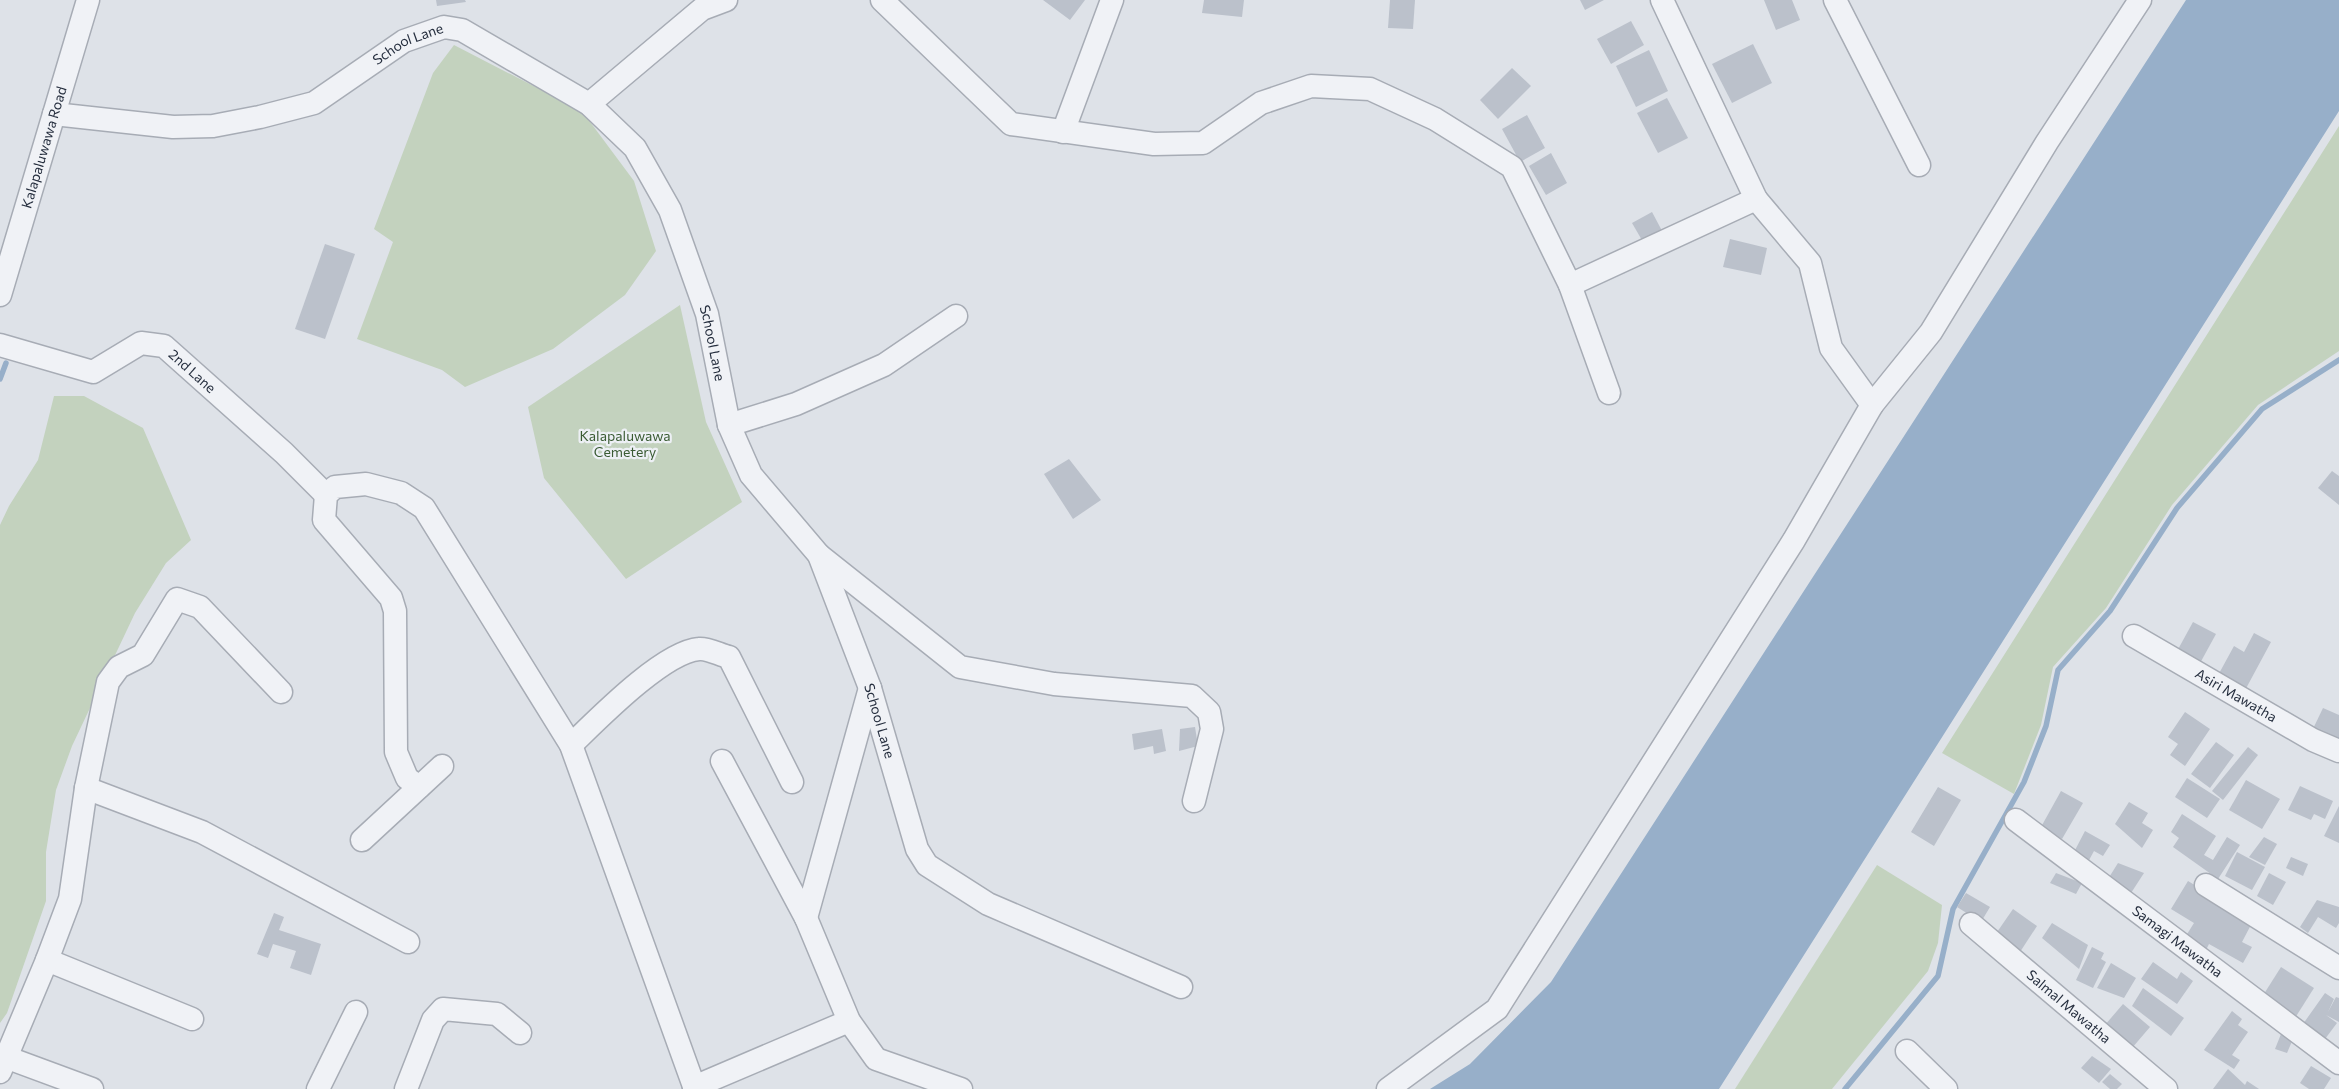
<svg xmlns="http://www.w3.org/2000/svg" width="2339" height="1089" font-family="Commissioner,sans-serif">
<rect width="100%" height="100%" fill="#dee2e8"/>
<g fill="#c3d2be">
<path d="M454 45 582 111 634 181 656 251 625 295 553 349 465 387 442 370 357 339 393 242 374 229 433 73Z"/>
<path d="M2339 126V351L2258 405 2172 505 2106 608 2053 667 2041 725 2014 794 1942 753Z"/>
<path d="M680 305 706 422 742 502 626 579 544 478 528 407Z"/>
<path d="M54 396H84L143 428 191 540 166 563 135 613 72 746 56 790 46 852V901L7 1013 0 1023V525L9 506 38 460Z"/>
<path d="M1877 865 1942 905 1938 943 1928 971 1832 1089H1735Z"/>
</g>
<path fill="#97afc9" d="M2186 0H2339V111L1719 1089H1430L1470 1064 1551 982Z"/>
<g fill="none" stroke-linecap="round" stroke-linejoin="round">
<g stroke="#97afc9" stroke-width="5.5">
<path d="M0 379 6 363"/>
<path d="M1845 1089 1938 976 1953 909 2024 782 2046 726 2058 670 2110 611 2177 508 2262 409 2339 360"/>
</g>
</g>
<g fill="#bbc1cb">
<path d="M436 0H465L466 2 437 6Z"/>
<path d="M1043 0H1085L1070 20Z"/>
<path d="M1204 0H1244L1242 17 1202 13Z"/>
<path d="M1390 0H1415L1413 29 1388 28Z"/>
<path d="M1580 0H1604L1585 10Z"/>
<path d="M1764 0H1792L1800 20 1776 30Z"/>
<path d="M1631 21 1644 45 1611 64 1597 39Z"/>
<path d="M1753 44 1772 83 1732 103 1712 64Z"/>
<path d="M1649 50 1668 91 1636 107 1616 66Z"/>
<path d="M1512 68 1531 86 1498 119 1480 100Z"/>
<path d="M1667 98 1688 138 1658 153 1637 113Z"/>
<path d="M1527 115 1545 148 1520 162 1502 129Z"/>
<path d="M1551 153 1567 183 1546 195 1529 166Z"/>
<path d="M1652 212 1669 244 1650 254 1632 223Z"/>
<path d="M1730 239 1767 248 1761 275 1723 267Z"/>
<path d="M325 244 355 254 325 339 295 329Z"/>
<path d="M1069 459 1101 500 1073 519 1044 474Z"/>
<path d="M2332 471 2339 476V505L2318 488Z"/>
<path d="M2193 622 2216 634 2199 665 2176 653Z"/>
<path d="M2254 633 2271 642 2243 694 2216 679 2234 646 2244 652Z"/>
<path d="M2323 708 2339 715V745L2311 733Z"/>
<path d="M2185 712 2210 729 2185 766 2170 755 2178 744 2168 737Z"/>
<path d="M1195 727 1198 746 1179 751 1180 729Z"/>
<path d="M1162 729 1166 751 1154 754 1153 746 1134 750 1132 734Z"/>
<path d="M2216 742 2234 755 2210 788 2191 774Z"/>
<path d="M2248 747 2258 755 2223 800 2212 791Z"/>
<path d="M2187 778 2220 799 2207 818 2175 797Z"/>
<path d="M2246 780 2280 799 2262 829 2229 810Z"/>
<path d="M2300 786 2333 801 2325 819 2314 814 2311 820 2288 810Z"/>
<path d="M1938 787 1961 800 1934 846 1911 832Z"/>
<path d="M2061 791 2083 803 2062 839 2041 827Z"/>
<path d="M2129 802 2148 813 2142 823 2153 830 2142 848 2115 824Z"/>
<path d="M2339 806V843L2324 836Z"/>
<path d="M2182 814 2216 836 2204 855 2213 860 2227 837 2240 845 2218 879 2173 847 2179 838 2171 832Z"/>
<path d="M2085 831 2110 845 2103 856 2094 851 2088 862 2073 854Z"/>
<path d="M2264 837 2277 844 2265 865 2249 857Z"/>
<path d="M2237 852 2265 867 2252 890 2225 876Z"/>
<path d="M2291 857 2308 864 2303 876 2286 868Z"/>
<path d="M2118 863 2144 873 2131 893 2108 879Z"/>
<path d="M2056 873 2082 883 2076 894 2050 883Z"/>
<path d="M2269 873 2286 882 2273 905 2257 896Z"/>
<path d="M2188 881 2253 921 2242 942 2252 947 2243 963 2209 944 2205 952 2184 939 2194 923 2171 909Z"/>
<path d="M1966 893 1990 907 1981 922 1957 907Z"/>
<path d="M2317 900 2339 907V923L2336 928 2318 917 2308 933 2300 927Z"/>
<path d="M2013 909 2037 926 2020 952 1995 935Z"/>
<path d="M274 913 284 917 279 930 321 944 311 975 290 968 296 951 273 944 268 958 257 954Z"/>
<path d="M2052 923 2088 945 2079 969 2042 938Z"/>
<path d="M2092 947 2104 953 2101 959 2106 962 2093 988 2076 980Z"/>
<path d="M2153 962 2177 979 2181 972 2193 981 2177 1004 2141 979Z"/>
<path d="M2111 963 2136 978 2124 998 2097 988Z"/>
<path d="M2281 967 2314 988 2295 1018 2262 997Z"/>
<path d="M2143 988 2184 1018 2171 1036 2132 1006Z"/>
<path d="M2325 993 2334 999 2328 1012 2336 997 2339 998V1022L2326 1015 2337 1023 2325 1039 2303 1024Z"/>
<path d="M2123 1004 2150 1027 2132 1048 2105 1025Z"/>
<path d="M2232 1011 2242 1019 2238 1025 2248 1032 2232 1055 2240 1060 2234 1069 2204 1050Z"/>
<path d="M2281 1034 2293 1039 2287 1053 2275 1049Z"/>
<path d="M2092 1056 2111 1069 2099 1083 2081 1068Z"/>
<path d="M2311 1066 2331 1078 2324 1089H2309L2300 1083Z"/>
<path d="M2228 1069 2245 1085 2247 1081 2259 1089H2213Z"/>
<path d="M2110 1074 2122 1084 2117 1089H2110L2102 1082Z"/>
</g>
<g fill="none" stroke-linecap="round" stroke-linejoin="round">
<defs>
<g id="minor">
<path d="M882 0 1011 124 1154 144 1203 143 1261 103 1311 86 1370 89 1435 119 1512 167 1570 285 1756 199 1810 263 1831 348 1872 405"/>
<path d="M1662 0 1756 199"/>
<path d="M1835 0 1919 165"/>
<path d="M589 104 702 9 726 0"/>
<path id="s1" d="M54 114 173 127 213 126 260 117 314 103 404 41 444 27 462 30 589 104 635 148 670 210 707 314 729 425 751 475 819 555 870 688 917 849 927 865 988 904 1181 987"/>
<path d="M1063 132 1112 0"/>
<path d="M1570 285 1609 393"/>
<path id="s2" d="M0 295 88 0"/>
<path id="s3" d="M0 345 93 372 141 343 164 346 284 453 326 495"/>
<path d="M729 425 796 404 884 365 956 316"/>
<path d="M819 555 960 667 1054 684 1192 696 1209 712 1212 729 1194 801"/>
<path id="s4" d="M2134 636 2313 740 2339 751"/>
<path d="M571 745C598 719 663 652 699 649 708 648 720 655 729 657L792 782"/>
<path d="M722 761 806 918 849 1021 876 1059 961 1089"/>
<path d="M419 787 407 778 396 752 395 611 391 598 324 520 326 495 335 487 366 484 401 493 424 508 571 745 695 1089"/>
<path d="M86 788 202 832 408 942"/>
<path id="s5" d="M2016 820 2339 1063"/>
<path d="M362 840 442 766"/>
<path d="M2206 885 2339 968"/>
<path d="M806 918 870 688"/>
<path id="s6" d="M1971 924 2166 1089"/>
<path d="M47 960 192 1019"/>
<path d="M1907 1051 1946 1089"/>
<path d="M0 1055 92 1089"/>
<path d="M0 1072 47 960 70 899 86 788 108 682 119 667 143 655 177 599 200 607 281 692"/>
<path d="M694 1087 849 1021"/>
<path d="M318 1089 356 1012"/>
<path d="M406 1089 433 1020 443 1009 497 1014 520 1033"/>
<path d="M1388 1089 1497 1009 1794 540 1872 405 1931 332 2047 142 2140 0"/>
</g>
</defs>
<use href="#minor" stroke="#a7acb5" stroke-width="25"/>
<use href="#minor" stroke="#f0f2f6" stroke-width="22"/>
</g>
<g text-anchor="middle" stroke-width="4.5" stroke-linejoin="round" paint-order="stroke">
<g font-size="14" fill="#262f3f" stroke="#edf0f5">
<text dy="5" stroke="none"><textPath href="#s1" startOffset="375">School Lane</textPath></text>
<text dy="5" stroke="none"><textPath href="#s2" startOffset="154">Kalapaluwawa Road</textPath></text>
<text dy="5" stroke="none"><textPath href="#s1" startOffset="855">School Lane</textPath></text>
<text dy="5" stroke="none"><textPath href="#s3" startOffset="214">2nd Lane</textPath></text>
<text dy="5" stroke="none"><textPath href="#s4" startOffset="118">Asiri Mawatha</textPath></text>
<text dy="5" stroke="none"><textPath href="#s1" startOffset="1275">School Lane</textPath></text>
<text dy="5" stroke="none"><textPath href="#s5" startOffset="202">Samagi Mawatha</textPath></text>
<text dy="5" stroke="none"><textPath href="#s6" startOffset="128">Salmal Mawatha</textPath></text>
</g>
<g font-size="14" fill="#3a5b33" stroke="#edf0f5">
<text x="625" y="441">Kalapaluwawa<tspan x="625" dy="16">Cemetery</tspan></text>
</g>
</g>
</svg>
